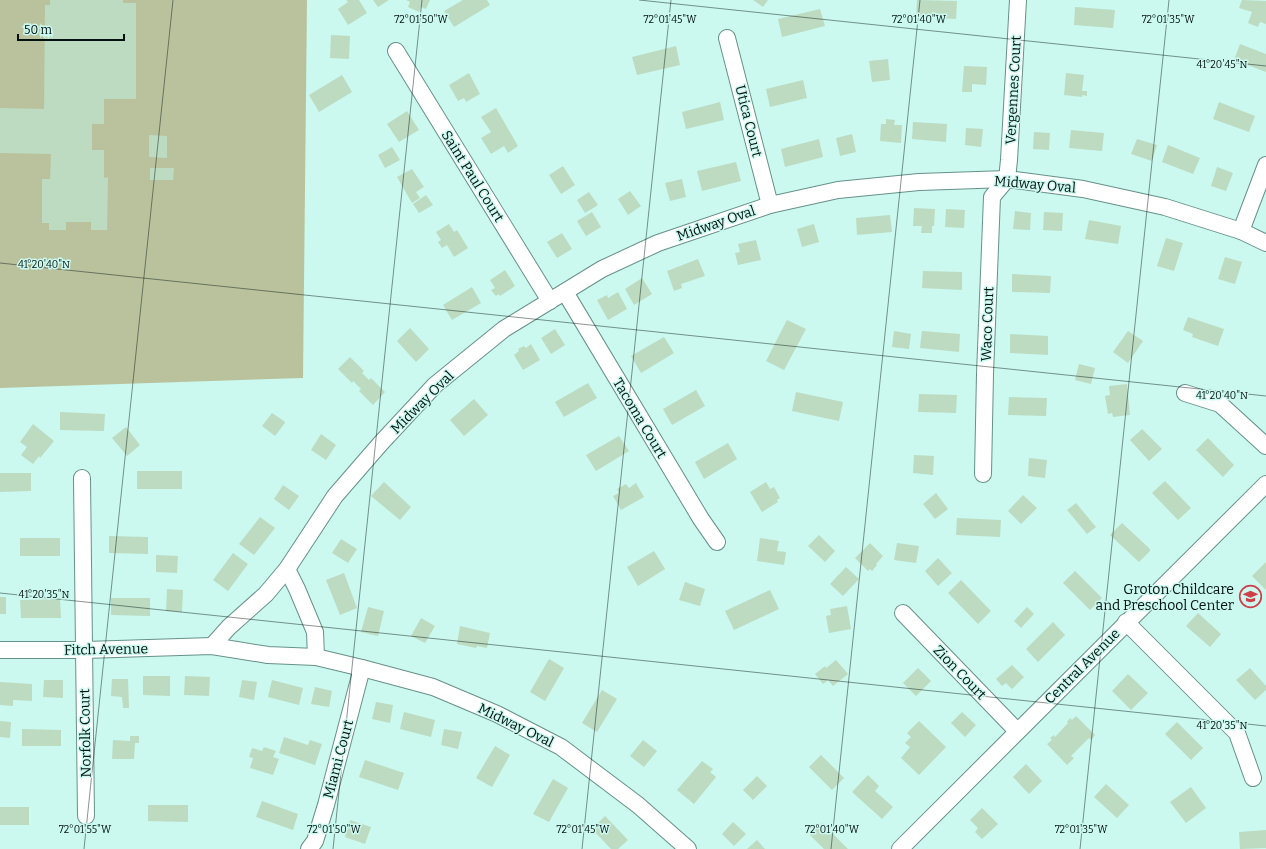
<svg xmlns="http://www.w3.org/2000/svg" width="1266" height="849" font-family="Bitter,serif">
<rect width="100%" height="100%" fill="#cbf9f0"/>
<path fill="#bac29d" d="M0 0H307L303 378 0 388Z"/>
<g fill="#bcdbc1">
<path d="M50 0H123V3H136V99H104V124H92V150H104V178L108 177 107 230H91V222H66V230H49V223H42V179H50L51 154 0 153V108L44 109 45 5H50Z"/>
<path d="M346 0H359L367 13 348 25 338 9 348 2Z"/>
<path d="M373 0H389L378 7Z"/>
<path d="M406 0H430L426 9 421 7 419 12 408 7 410 2Z"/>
<path d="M463 0H487L490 5 454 27 444 11Z"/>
<path d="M753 0H768L763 7Z"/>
<path d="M917 0 957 1 956 19 916 17Z"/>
<path d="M1242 0 1266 1V24L1260 22 1258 27 1248 23 1252 12 1239 8Z"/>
<path d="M1075 7 1115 10 1113 28 1074 25Z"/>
<path d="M820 9 825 26 782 37 778 19Z"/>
<path d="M331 35 350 36 349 59 330 58Z"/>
<path d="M1240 44 1266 54V72L1234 60Z"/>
<path d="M676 46 680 65 637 75 632 57Z"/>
<path d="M888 59 890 80 872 82 869 61Z"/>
<path d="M964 66 987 67 986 85 972 84V92H962Z"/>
<path d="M469 73 480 94 466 102 464 98 458 101 449 85Z"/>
<path d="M1066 73 1084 75 1082 91H1087V96L1082 95V97L1064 95Z"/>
<path d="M342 75 352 92 319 112 309 95Z"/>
<path d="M803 80 807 98 770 107 766 89Z"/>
<path d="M720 102 724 120 686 129 682 112Z"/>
<path d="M1219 102 1255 116 1249 132 1213 119Z"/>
<path d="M496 108 518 146 508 153 504 146 491 154 481 138 491 132 481 117Z"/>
<path d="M407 111 419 130 399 142 387 124Z"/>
<path d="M886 119 895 120 894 125H902L901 143 880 141 881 124H886Z"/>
<path d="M913 122 947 124 946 142 912 139Z"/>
<path d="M966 128 983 129 981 147 965 145Z"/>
<path d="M1071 130 1104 133 1102 151 1069 148Z"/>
<path d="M1034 132 1050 133 1049 150 1033 149Z"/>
<path d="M852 134 856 152 840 156 836 138Z"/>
<path d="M149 135 167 136V158L149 157Z"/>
<path d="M819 139 823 157 785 167 781 149Z"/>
<path d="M1137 139 1157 145 1152 161 1131 154Z"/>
<path d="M1168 145 1200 158 1193 174 1162 162Z"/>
<path d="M392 147 400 160 385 168 378 155Z"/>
<path d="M736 162 741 181 702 191 697 171Z"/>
<path d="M563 166 575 185 561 194 549 175Z"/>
<path d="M1217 167 1233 173 1226 191 1211 186Z"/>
<path d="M150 168H174L173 180H150Z"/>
<path d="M412 169 424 187 416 192 420 198 412 203 397 177Z"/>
<path d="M682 179 686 197 670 201 665 183Z"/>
<path d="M630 191 641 206 628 215 618 199Z"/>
<path d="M589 192 598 205 585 213 577 200Z"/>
<path d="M426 195 433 205 419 213 413 204Z"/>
<path d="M914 208 935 209 934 226H932V233H921L922 226H913Z"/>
<path d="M946 209 965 210 964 228 945 227Z"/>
<path d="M1015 211 1031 213 1030 230 1013 229Z"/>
<path d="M592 212 601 227 586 236 577 221Z"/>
<path d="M1044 212 1063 213 1062 231 1043 230Z"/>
<path d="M890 215 892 232 857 235 856 218Z"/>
<path d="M1089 220 1121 226 1118 244 1085 239Z"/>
<path d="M449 224 454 232 457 230 468 248 454 257 447 245 442 248 438 242 441 240 436 232Z"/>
<path d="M814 224 819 242 802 247 797 229Z"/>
<path d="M562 233 572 249 557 258 547 242Z"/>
<path d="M1166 238 1183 243 1174 271 1157 266Z"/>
<path d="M756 240 761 260 738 265 735 253 740 252 738 244Z"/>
<path d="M1225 257 1242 262 1235 284 1218 279Z"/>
<path d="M698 259 705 276 681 284 682 288 674 291 667 271Z"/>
<path d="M505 270 515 286 500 296 499 294 496 296 491 290 495 288 490 280Z"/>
<path d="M923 271 962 272V290L922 288Z"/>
<path d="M1012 274 1051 276 1050 293 1012 292Z"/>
<path d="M642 278 652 294 634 305 625 289Z"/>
<path d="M472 287 481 303 452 320 443 305Z"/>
<path d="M618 292 627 309 608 320 597 300 607 295 608 298Z"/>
<path d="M1188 317 1224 329 1218 346 1192 337 1193 334 1183 330Z"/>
<path d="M787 320 806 329 784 370 766 361Z"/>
<path d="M410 328 429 349 416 362 397 341Z"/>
<path d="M555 329 565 345 551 354 541 338Z"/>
<path d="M894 331 911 334 909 349 892 347Z"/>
<path d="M922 331 960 334 959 352 920 348Z"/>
<path d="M1128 331 1143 341 1128 363 1113 352Z"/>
<path d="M1010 334 1048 336V355L1010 353Z"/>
<path d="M664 337 674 353 641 373 631 356Z"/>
<path d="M531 344 540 360 523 370 514 355 519 351 518 349 524 346 526 348Z"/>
<path d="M350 357 364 371 362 373 369 380 371 378 385 392 373 405 359 391 361 389 353 381 352 383 338 369Z"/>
<path d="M1079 364 1095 368 1091 384 1075 380Z"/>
<path d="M588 383 597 398 564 417 555 402Z"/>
<path d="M1127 384 1130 415 1113 417 1112 413 1108 414 1105 396 1110 395 1109 386Z"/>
<path d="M696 390 705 406 672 425 663 409Z"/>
<path d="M796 392 843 402 839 421 792 411Z"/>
<path d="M919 394 957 395 956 413 918 412Z"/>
<path d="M1009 397 1047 398 1046 416 1008 415Z"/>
<path d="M474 399 488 415 464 436 450 420Z"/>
<path d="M60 412 105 414 104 431 60 430Z"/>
<path d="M272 413 284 421 285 423 275 436 262 426Z"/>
<path d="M33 424 54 441 40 458 39 456 33 464 21 455 27 447 20 442Z"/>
<path d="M126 427 140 445 127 456 112 438Z"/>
<path d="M1142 429 1162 449 1149 461 1130 440Z"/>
<path d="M321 434 336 445 326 460 311 450Z"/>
<path d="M619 436 629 451 596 471 586 455Z"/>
<path d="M1208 438 1234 465 1223 477 1196 450Z"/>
<path d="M728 443 737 459 704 479 695 462Z"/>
<path d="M914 455 934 456 933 475 913 473Z"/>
<path d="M1029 458 1047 460 1045 478 1028 476Z"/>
<rect x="137" y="471" width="45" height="18"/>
<path d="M0 473H31V491L0 492Z"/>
<path d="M1165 481 1191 508 1178 520 1152 493Z"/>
<path d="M384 482 411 507 400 520 371 496Z"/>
<path d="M766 482 770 489 774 487 780 498 777 500 778 502 762 512 750 492Z"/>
<path d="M636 483 644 497 621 510 613 496 619 493 617 489 626 484 629 488Z"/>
<path d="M283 485 299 496 289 510 274 499Z"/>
<path d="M936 493 948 509 935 519 923 504Z"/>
<path d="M1023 495 1037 508 1021 524 1008 511Z"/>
<path d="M1076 503 1096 527 1087 534 1067 510Z"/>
<path d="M260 517 275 528 254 555 239 544Z"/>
<path d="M957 518 1001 520 1000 537 956 535Z"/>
<path d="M1122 523 1150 549V551L1139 562 1110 535Z"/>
<path d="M819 535 835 551 825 562 808 546Z"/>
<path d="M109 536 148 537V554L109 553Z"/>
<rect x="20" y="538" width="40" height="18"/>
<path d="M760 538 779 541 777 551 786 552 784 565 757 561Z"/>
<path d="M341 539 357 549 348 563 332 553Z"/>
<path d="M870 543 883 556 876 564 877 565 872 571 870 569 868 571 855 558Z"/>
<path d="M897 543 919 546 916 563 894 560Z"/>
<path d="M654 551 665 569 638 586 627 567Z"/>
<path d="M233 553 248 564 228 591 213 580Z"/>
<path d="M156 555 178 556 177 573 156 572Z"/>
<path d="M938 558 952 573 938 586 925 571Z"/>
<path d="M1266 562V590L1252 576Z"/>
<path d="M846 567 859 579 843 596 830 584Z"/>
<path d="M1075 571 1102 598 1090 610 1063 583Z"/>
<path d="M344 573 357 608 340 615 326 580Z"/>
<path d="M961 580 991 611 978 624 948 593Z"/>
<path d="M685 582 705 589 700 606 679 600Z"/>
<path d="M167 589 183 590 182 612 166 611Z"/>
<path d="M770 590 779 609 734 630 725 611Z"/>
<rect x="0" y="597" width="6" height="17"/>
<path d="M111 598H150V616L111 615Z"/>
<path d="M60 599 61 618H21L20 600Z"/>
<path d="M847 606 851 629 829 633 826 616 831 615 830 609Z"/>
<path d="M368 607 384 611 378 636 361 632Z"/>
<path d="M1027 607 1034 614 1021 628 1014 621Z"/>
<path d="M1198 613 1221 634 1210 647 1186 626Z"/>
<path d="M421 618 435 626 425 643 411 636Z"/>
<path d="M1053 622 1065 635 1038 662 1026 649Z"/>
<path d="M460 626 490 633 487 648 477 646 476 648 457 644Z"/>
<path d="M549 659 564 668 545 701 530 692Z"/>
<path d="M836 660 848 674 833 686 828 680 823 684 815 674 825 666 826 668Z"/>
<path d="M1012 665 1024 677 1012 689 1006 683 1002 686 996 679Z"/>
<path d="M918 668 931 681 916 696 903 683Z"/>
<path d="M1250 668 1266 686V690L1255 700 1236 680Z"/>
<path d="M1128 674 1148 693 1131 710 1112 691Z"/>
<path d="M143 676H170V696L143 695Z"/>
<path d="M185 676 210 677 209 696 184 695Z"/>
<path d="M112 679H128L129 708H123L122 697 111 696Z"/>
<path d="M44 680H63V698L43 697Z"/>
<path d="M242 680 257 682 254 700 239 697Z"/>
<path d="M272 680 303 688 299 705 268 697Z"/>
<path d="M0 682 32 684V701L13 700V706L0 705Z"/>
<path d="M315 687 332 691 329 707 311 704Z"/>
<path d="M602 690 617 699 597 732 582 723Z"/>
<path d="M376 702 393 705 390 723 372 719Z"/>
<path d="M404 712 435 720 431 737 400 729Z"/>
<path d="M962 712 976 725 965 737 951 723Z"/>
<path d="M1076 716 1095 735 1091 740 1089 738 1071 756 1074 758 1067 765 1047 744 1052 740 1050 738 1054 735 1055 737 1068 723 1067 722 1070 718 1072 720Z"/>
<path d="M0 721 11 722 10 738 0 737Z"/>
<path d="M919 721 946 747 919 775 901 758 910 747 905 743 911 737 907 733Z"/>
<path d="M1177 722 1203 748 1191 760 1165 734Z"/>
<path d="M22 729 61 730V746H22Z"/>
<path d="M444 729 462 732 458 749 441 745Z"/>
<path d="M130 736H139V743H135L134 759H112L113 740 130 741Z"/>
<path d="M284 737 308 745 310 740 322 744 315 765 279 753Z"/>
<path d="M643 740 657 751 644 767 630 756Z"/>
<path d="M495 746 510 755 492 787 476 778Z"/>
<path d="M264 747 276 751 273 757 279 759 273 775 250 768 253 758 249 757 252 748 262 751Z"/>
<path d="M821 755 844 778 832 790 809 767Z"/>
<path d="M365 760 404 773 398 790 359 777Z"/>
<path d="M702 761 713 769 710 772 716 777 694 804 677 790Z"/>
<path d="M1026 764 1042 781 1029 794 1013 777Z"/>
<path d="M868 775 879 786 875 791 893 807 882 819 852 792Z"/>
<path d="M757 776 767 786 753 800 743 790Z"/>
<path d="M553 779 568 788 549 822 533 814Z"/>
<path d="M1106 784 1129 805 1117 818 1094 797Z"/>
<path d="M1191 787 1206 808 1186 823 1170 802Z"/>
<path d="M262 801 298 814 293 830 256 817Z"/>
<path d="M148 805H188V822L148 821Z"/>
<rect x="0" y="807" width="29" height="18"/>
<path d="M982 808 998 824 982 839 975 832 978 828 970 820Z"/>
<path d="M605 816 628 840 618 849H611L592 829Z"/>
<path d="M350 820 371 827 365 844 345 837Z"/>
<path d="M733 822 746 834 734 846 722 834Z"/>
<path d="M822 823 848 849H824L810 835Z"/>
<path d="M1266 830V848L1240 849 1239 832Z"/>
<path d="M757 840 765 849H747Z"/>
</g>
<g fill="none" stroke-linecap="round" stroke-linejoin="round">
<defs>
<g id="minor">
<path d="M727 38 770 205"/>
<path d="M396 51 550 301"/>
<path d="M1241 231 1266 165"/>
<path d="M565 292 701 519 717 542"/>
<path d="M1185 393 1220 404 1266 446"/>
<path d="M983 474 985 374 992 197 1007 179 1009 160 1018 0"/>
<path d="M82 478 86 816"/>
<path d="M287 569 297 589 315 632 316 657"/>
<path d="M903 613 1017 731"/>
<path d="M1126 622 1237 733 1253 778"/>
<path d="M212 646 229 627 266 594 287 569 335 496 381 443 435 385 504 329 602 269 658 243 770 205 838 190 919 182 1007 179 1083 189 1165 207 1241 231 1266 243"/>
<path d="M0 650H85L212 646 268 655 316 657 362 668 433 687 497 714 561 747 638 805 688 849"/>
<path d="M309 849 315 841 326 805 362 668"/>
<path d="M900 849 1266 484"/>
</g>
</defs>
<use href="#minor" stroke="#669189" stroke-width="18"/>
<use href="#minor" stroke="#fff" stroke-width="16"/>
</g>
<path fill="none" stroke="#03120f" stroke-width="1" stroke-opacity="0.45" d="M639 0 1266 66M0 263 1266 396M0 593 1266 726M84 849 173 0M333 849 422 0M582 849 671 0M831 849 920 0M1080 849 1169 0"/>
<defs>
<symbol id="school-ring" viewBox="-11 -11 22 22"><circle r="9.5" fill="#cbf9f0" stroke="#d0404b" stroke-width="1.5"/><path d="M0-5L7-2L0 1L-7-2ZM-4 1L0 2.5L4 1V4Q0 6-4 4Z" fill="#d0404b"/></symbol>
</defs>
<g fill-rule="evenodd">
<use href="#school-ring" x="1238" y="584" width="25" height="25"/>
</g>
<g text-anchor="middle" stroke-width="3" stroke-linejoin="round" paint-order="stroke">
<g font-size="14" fill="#03120f" stroke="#cbf9f0">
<text transform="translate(1013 90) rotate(-87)" y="5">Vergennes Court</text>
<text transform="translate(749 121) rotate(76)" y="5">Utica Court</text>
<text transform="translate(473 176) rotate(58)" y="5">Saint Paul Court</text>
<text transform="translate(1035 184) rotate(5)" y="5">Midway Oval</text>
<text transform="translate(716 223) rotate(-19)" y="5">Midway Oval</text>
<text transform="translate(987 324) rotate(-88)" y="5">Waco Court</text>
<text transform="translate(422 402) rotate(-45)" y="5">Midway Oval</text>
<text transform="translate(640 418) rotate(59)" y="5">Tacoma Court</text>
<text transform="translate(106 649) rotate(-1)" y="5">Fitch Avenue</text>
<text transform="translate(1082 666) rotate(-45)" y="5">Central Avenue</text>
<text transform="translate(960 672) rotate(46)" y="5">Zion Court</text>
<text transform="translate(516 725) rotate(26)" y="5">Midway Oval</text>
<text transform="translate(85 733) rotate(-91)" y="5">Norfolk Court</text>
<text transform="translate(338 759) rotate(-75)" y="5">Miami Court</text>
</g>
<g font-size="14" fill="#03120f" stroke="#cbf9f0" text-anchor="end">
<text x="1234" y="594">Groton Childcare<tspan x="1234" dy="16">and Preschool Center</tspan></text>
</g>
</g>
<g font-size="10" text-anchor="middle" fill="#03120f" stroke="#cbf9f0" stroke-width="3" stroke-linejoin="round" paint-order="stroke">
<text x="421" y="23">72°01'50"W</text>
<text x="670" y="23">72°01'45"W</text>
<text x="919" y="23">72°01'40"W</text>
<text x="1168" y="23">72°01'35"W</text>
<text x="1222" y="68">41°20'45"N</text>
<text x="44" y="268">41°20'40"N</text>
<text x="1222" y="399">41°20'40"N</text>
<text x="44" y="598">41°20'35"N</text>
<text x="1222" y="729">41°20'35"N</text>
<text x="85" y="833">72°01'55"W</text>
<text x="334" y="833">72°01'50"W</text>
<text x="583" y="833">72°01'45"W</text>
<text x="832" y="833">72°01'40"W</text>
<text x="1081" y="833">72°01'35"W</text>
</g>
<path d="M18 34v6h106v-6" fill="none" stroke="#03120f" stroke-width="2"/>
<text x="24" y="34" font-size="12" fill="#03120f" stroke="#cbf9f0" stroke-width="3" paint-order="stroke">50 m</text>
</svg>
